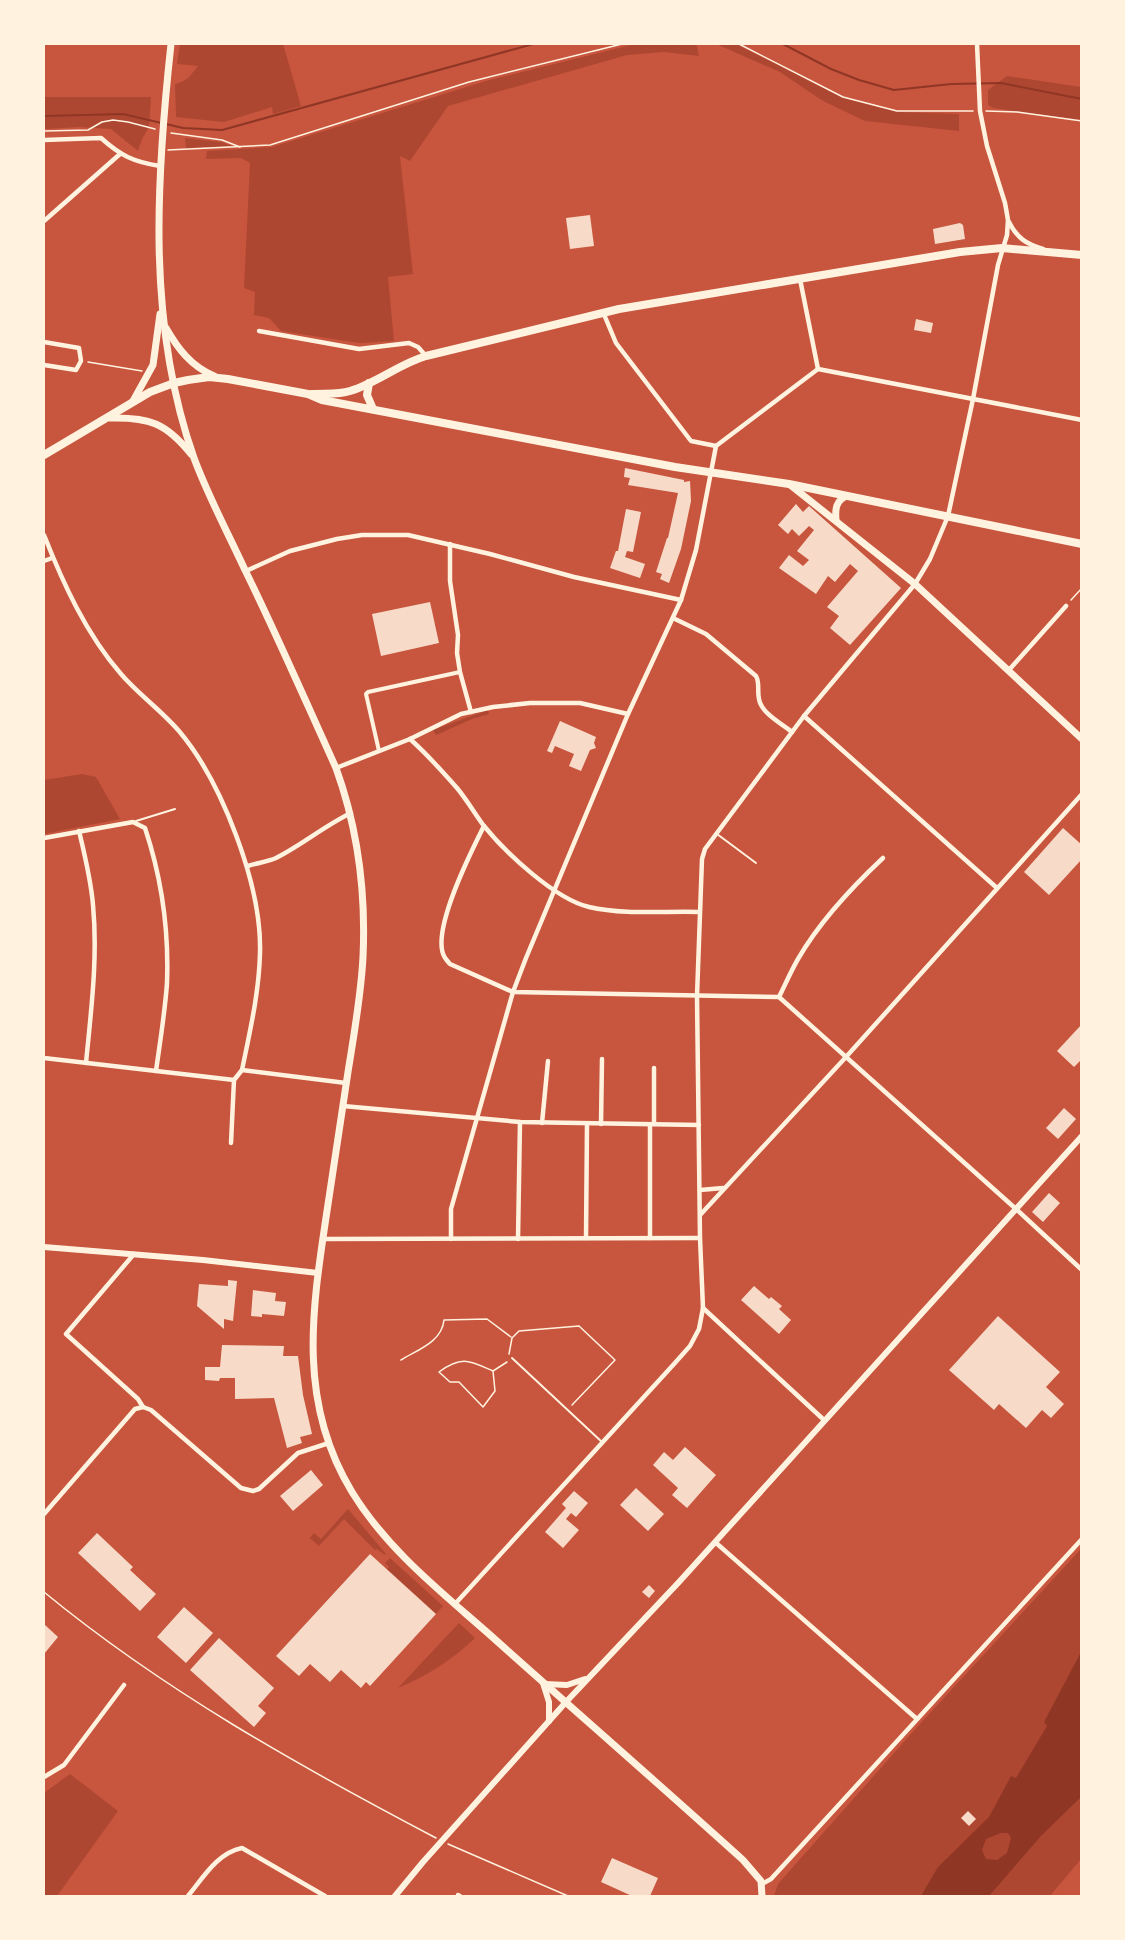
<svg xmlns="http://www.w3.org/2000/svg" width="1125" height="1940" font-family="Spectral,serif">
<rect width="100%" height="100%" fill="#c8553d"/>
<g fill="#ae4732">
<path d="M180 44H283L301 106 273 114 272 107 224 122 176 117 175 84C188 81 190 76 198 66L177 64Z"/>
<path d="M635 44H694L697 46 699 56 664 52 627 55 448 106 410 161 400 156 413 274 388 277 394 341 359 343 281 331 269 318 254 315 255 292 244 288 250 163 241 158 206 159 207 151 272 147 486 81Z"/>
<path d="M716 44H736L843 98 897 112 959 114V131L865 121 823 101 780 72Z"/>
<path d="M1007 76 1081 87V120L993 108 988 105V90Z"/>
<path d="M44 97H151L149 127 142 139 138 151 111 129 79 127 44 129Z"/>
<path d="M185 138 221 142 232 146 186 148Z"/>
<path d="M488 710 489 714 472 719 436 735 433 730Z"/>
<path d="M82 774 96 777 120 819 44 834V780Z"/>
<path d="M348 1509 386 1554 385 1555 377 1549 375 1550 344 1519 319 1546 310 1538 314 1533 321 1539Z"/>
<path d="M1081 1549V1859L1050 1896H774L778 1884 918 1726Z"/>
<path d="M390 1558 443 1606 436 1614 387 1569 389 1567 385 1563Z"/>
<path d="M459 1623 475 1638C452 1660 427 1676 398 1688Z"/>
<path d="M70 1774 118 1811 57 1896H44V1793Z"/>
</g>
<path fill="#8f3625" fill-rule="evenodd" d="M1081 1652V1797L1041 1836 989 1896H921L938 1867 989 1817 1011 1776 1016 1778 1047 1726 1044 1722ZM1001 1833H1008L1011 1838 1007 1853 997 1860 986 1859 982 1850 986 1839Z"/>
<g fill="none" stroke-linecap="round" stroke-linejoin="round">
<g stroke="#8f3625" stroke-width="2">
<path d="M783 44 831 69 859 80 894 90 951 84 1001 83 1082 99"/>
<path d="M44 116 123 114 183 128 222 130 533 44"/>
</g>
</g>
<g fill="#f7dbc8">
<path d="M590 215 594 246 570 249 566 218Z"/>
<path d="M960 223 963 225 965 239 935 244 933 229Z"/>
<path d="M916 319 933 323 931 333 914 330Z"/>
<path d="M625 468 684 480V482L690 481 691 501 681 549 669 583 660 579 662 574 656 572 667 538H668L678 493 628 485 630 478 624 477Z"/>
<path d="M796 504 803 512 809 506 901 588 850 645 830 628 839 616 827 607 858 571 850 564 835 582 828 576 816 594 779 568 789 555 803 566 809 560 797 551 814 530 809 526 799 536 792 529 788 534 778 525Z"/>
<path d="M626 509 641 512 633 552 627 551 625 557 645 564 640 578 610 568 616 551H618Z"/>
<path d="M430 602 439 643 381 656 372 614Z"/>
<path d="M560 721 596 737 594 743 596 748 590 750 581 771 569 766 574 754 555 746 552 753 547 751Z"/>
<path d="M1063 828 1082 845V859L1049 895 1024 872Z"/>
<path d="M1082 1024V1059L1074 1067 1057 1051Z"/>
<path d="M1064 1108 1076 1119 1058 1139 1046 1128Z"/>
<path d="M1049 1193 1060 1203 1043 1222 1032 1212Z"/>
<path d="M228 1280 237 1281 233 1321 224 1319V1329L197 1306 199 1284 228 1286Z"/>
<path d="M754 1286 769 1299 771 1297 782 1306 779 1309 791 1320 779 1334 741 1300Z"/>
<path d="M253 1290 276 1293 275 1301 286 1302 284 1316 262 1314V1317L251 1316Z"/>
<path d="M998 1316 1060 1372 1046 1387 1064 1404 1051 1418 1042 1410 1026 1428 999 1404 994 1410 949 1370Z"/>
<path d="M222 1345 284 1346 283 1356H298L303 1395 312 1434 300 1437 302 1443 287 1448 274 1398 235 1399V1378H220L219 1381 205 1380V1367H220Z"/>
<path d="M685 1447 716 1475 687 1508 672 1495 678 1488 653 1465 664 1452 673 1460Z"/>
<path d="M311 1470 323 1485 293 1511 280 1496Z"/>
<path d="M636 1488 664 1514 648 1531 620 1505Z"/>
<path d="M574 1491 588 1503 576 1517 571 1513 566 1519 579 1530 563 1548 545 1532 566 1508 562 1504Z"/>
<path d="M97 1533 133 1567 130 1570 156 1594 140 1611 78 1553Z"/>
<path d="M370 1554 436 1614 370 1686 366 1682 361 1688 341 1670 330 1682 310 1664 299 1676 276 1656Z"/>
<path d="M649 1585 655 1591 649 1598 642 1592Z"/>
<path d="M184 1607 213 1633 186 1663 157 1637Z"/>
<path d="M44 1624 58 1637 44 1654Z"/>
<path d="M219 1638 274 1688 258 1706 266 1713 254 1727 190 1670Z"/>
<path d="M968 1811 976 1819 969 1826 961 1818Z"/>
<path d="M612 1858 658 1878 650 1896H632L601 1882Z"/>
</g>
<g fill="none" stroke-linecap="round" stroke-linejoin="round">
<g stroke="#fff3e0" stroke-width="1.5">
<path d="M739 44 843 97 897 111H973"/>
<path d="M986 111 1017 112 1082 121"/>
<path d="M44 131 88 130 102 122 113 120 128 122 155 129"/>
<path d="M171 133 222 140 240 147"/>
<path d="M168 150 270 145 469 82 622 44"/>
<path d="M88 362 142 371"/>
<path d="M1071 600 1082 588"/>
<path d="M509 1354 512 1338 519 1331 579 1326 615 1360 572 1405"/>
<path d="M401 1360C417 1350 442 1342 444 1320L487 1319 511 1337"/>
<path d="M493 1371 495 1391 483 1407 459 1382H450L439 1372C462 1355 470 1361 493 1371L507 1362"/>
<path d="M44 1592C163 1690 299 1766 436 1838"/>
<path d="M448 1844 568 1896"/>
</g>
<g stroke="#fff3e0" stroke-width="2">
<path d="M136 821 175 809"/>
<path d="M717 834 756 863"/>
<path d="M512 1358 603 1443"/>
</g>
<path stroke="#fff3e0" stroke-width="4" d="M379 751 366 694 368 692 460 672"/>
<g stroke="#fff3e0" stroke-width="4.5">
<path d="M44 140 101 138C121 156 134 162 160 166"/>
<path d="M44 221 120 154"/>
<path d="M1009 222C1017 238 1026 244 1043 249"/>
<path d="M800 279 818 369"/>
<path d="M603 312 616 343 691 441 716 446"/>
<path d="M259 331 359 349 409 343 418 347 426 356"/>
<path d="M44 342 79 348 81 361 76 370 44 365"/>
<path d="M44 535C63 583 86 634 121 674 138 694 161 710 179 731 222 782 262 886 260 953 259 993 250 1031 242 1070"/>
<path d="M450 544V581L458 635 457 653 460 672 471 712"/>
<path d="M44 561 52 558"/>
<path d="M246 571 290 551 337 539 362 535H408L490 554 574 577 681 600"/>
<path d="M673 618 706 634 756 676C760 683 757 691 759 699 761 713 782 724 792 732"/>
<path d="M1008 671 1066 606"/>
<path d="M804 716 997 888"/>
<path d="M410 739C427 754 442 771 457 788 467 800 475 814 484 826 506 853 555 899 589 907 624 915 663 911 699 912"/>
<path d="M336 768 410 739 461 714 493 707 530 703H580L628 714"/>
<path d="M484 826C472 850 431 930 444 956 444 957 449 963 450 964L513 992 779 997 1016 1209 1082 1270"/>
<path d="M79 831C85 856 91 880 93 905 98 958 91 1011 86 1063"/>
<path d="M44 838 133 822 145 828C162 879 169 930 167 983 165 1012 160 1042 156 1071"/>
<path d="M248 866C257 863 267 862 276 858 302 845 324 826 351 813"/>
<path d="M779 997C785 985 791 971 798 959 820 921 851 888 883 858"/>
<path d="M44 1058 234 1080"/>
<path d="M343 1106 520 1122 699 1125"/>
<path d="M542 1123 548 1061"/>
<path d="M601 1124 602 1059"/>
<path d="M654 1124V1068"/>
<path d="M650 1125V1238"/>
<path d="M231 1143 234 1080 242 1070 346 1083"/>
<path d="M700 1190 723 1188"/>
<path d="M701 1214 846 1057 1082 794"/>
<path d="M586 1238 587 1124"/>
<path d="M323 1239 700 1238"/>
<path d="M451 1239V1209L513 992 526 958 628 714 681 600 696 550 716 446 818 369 1082 420"/>
<path d="M518 1239 520 1122"/>
<path d="M134 1254 66 1334 138 1399 143 1407 151 1410 241 1488 253 1491 259 1489 298 1453 329 1443"/>
<path d="M703 1308 824 1420"/>
<path d="M44 1514 135 1409 143 1407"/>
<path d="M715 1542 917 1719"/>
<path d="M455 1604 674 1364 690 1346 699 1329 703 1308 700 1238 697 996 702 859 705 849 804 716 915 584 930 559 948 516 973 399 998 265 1007 235 1008 220 1005 203 987 146 980 111 977 44"/>
<path d="M44 1777 64 1765 124 1685"/>
<path d="M762 1884 771 1879 1082 1539"/>
<path d="M458 1895 460 1896"/>
<path d="M188 1896C203 1878 217 1853 242 1848L325 1896"/>
</g>
<g stroke="#fff3e0" stroke-width="6">
<path d="M44 1247 203 1260 318 1273"/>
<path d="M543 1683 549 1702V1721"/>
<path d="M545 1684 567 1685 585 1679"/>
<path d="M395 1896 423 1862 566 1702 679 1582 1082 1136"/>
</g>
<g stroke="#fff3e0" stroke-width="7">
<path d="M171 44C156 181 147 325 194 458 208 496 228 533 245 570 277 635 306 702 336 768 358 829 366 893 363 957 361 996 354 1034 348 1072 341 1118 334 1165 327 1211 312 1310 297 1402 352 1492 387 1549 439 1590 489 1634 574 1710 659 1784 743 1860L761 1881 762 1896"/>
<path d="M166 328C178 349 191 366 214 376"/>
<path d="M133 401 153 365 160 314"/>
<path d="M110 418C149 417 166 423 191 454"/>
<path d="M789 484 915 584 1082 739"/>
<path d="M836 520C835 509 836 500 847 496"/>
</g>
<g stroke="#fff3e0" stroke-width="8">
<path d="M369 383 367 395 373 409"/>
<path d="M312 394C325 393 338 395 350 391 377 383 399 364 426 356L619 309 960 252 1002 248 1082 255"/>
<path d="M44 455 150 392 174 383 188 380 209 377 228 379 308 394 322 400 675 467 789 484 1082 544"/>
</g>
</g>
<rect width="1125" height="1940" fill="none" stroke="#fff3e0" stroke-width="90"/>
</svg>
